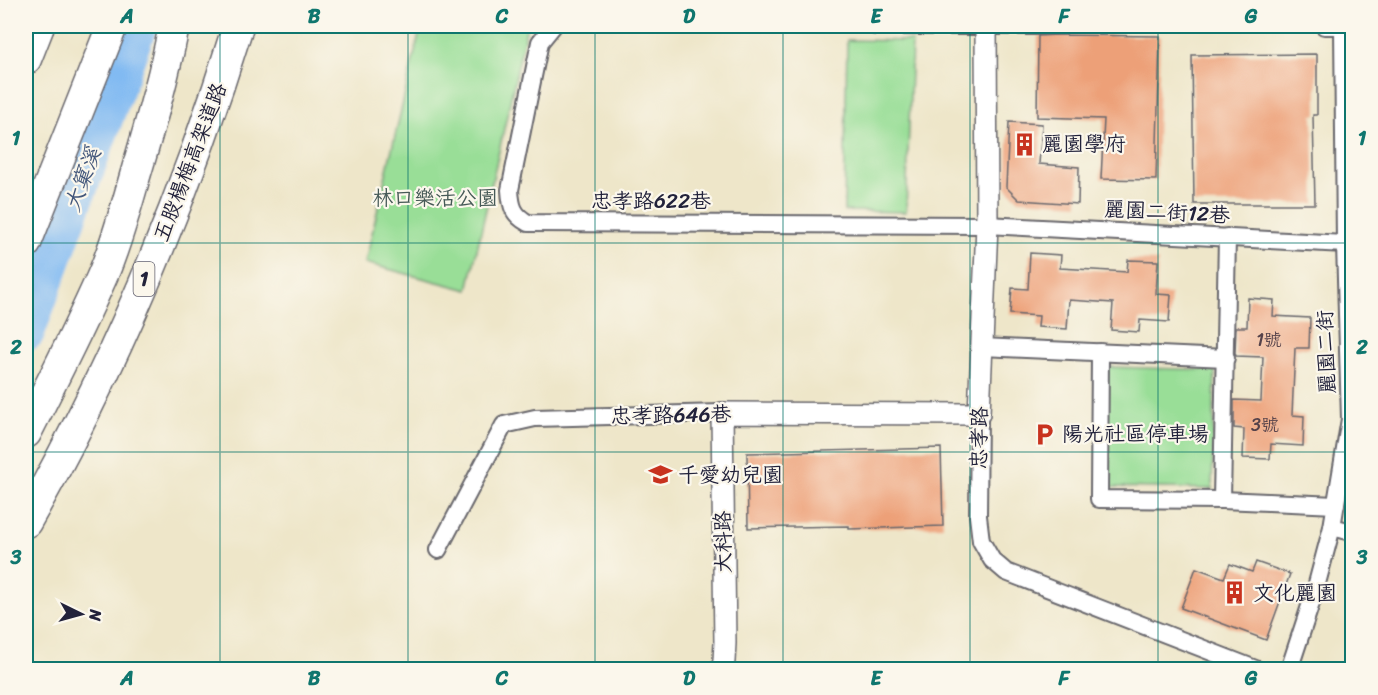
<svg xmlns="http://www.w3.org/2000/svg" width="1378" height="695" font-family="Sriracha,'LXGW WenKai TC',sans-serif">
<rect width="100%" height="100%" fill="#fbf7ec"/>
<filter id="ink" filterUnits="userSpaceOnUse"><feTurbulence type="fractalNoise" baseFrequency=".0167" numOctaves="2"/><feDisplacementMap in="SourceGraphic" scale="12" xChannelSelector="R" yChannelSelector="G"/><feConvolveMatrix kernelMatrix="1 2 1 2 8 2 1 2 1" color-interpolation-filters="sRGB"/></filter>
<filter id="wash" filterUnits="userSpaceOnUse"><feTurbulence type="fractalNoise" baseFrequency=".008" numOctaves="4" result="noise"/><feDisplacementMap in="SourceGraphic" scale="24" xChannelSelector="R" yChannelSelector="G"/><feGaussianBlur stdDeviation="1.35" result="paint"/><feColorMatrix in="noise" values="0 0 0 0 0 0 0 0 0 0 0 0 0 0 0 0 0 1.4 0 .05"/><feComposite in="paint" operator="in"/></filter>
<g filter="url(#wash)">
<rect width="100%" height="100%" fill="#eee6c9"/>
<g fill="#99de97" stroke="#5e8069" stroke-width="1.5">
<path d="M421 26H527L468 290 365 263Z"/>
<path d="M847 40 912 41 906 212 844 211Z"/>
<path d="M1108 367 1215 370 1212 489 1106 487Z"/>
</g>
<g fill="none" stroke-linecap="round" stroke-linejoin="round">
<path stroke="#81baf2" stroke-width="38" d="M26 332 138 26"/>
</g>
<g id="blocks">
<g fill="#eda078">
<path d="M1058 35 1160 36 1156 180 1101 179 1104 119 1037 117 1038 36Z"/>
<path d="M1317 54V115H1313L1315 204H1194L1192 55Z"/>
<path d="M1009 122 1042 124 1039 164 1079 167 1078 204 1019 200 1006 187Z"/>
<path d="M1030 253 1061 255 1060 268 1127 272 1128 260 1158 261 1156 294 1171 295 1169 322 1140 320 1139 332 1111 330 1113 303 1069 300 1067 329 1038 327 1039 316 1010 314 1012 288 1028 289Z"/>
<path d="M1248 298 1274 300 1273 316 1310 318 1309 348H1295L1292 415 1304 416 1303 446 1271 444 1270 459 1243 458 1244 429 1234 428V400L1261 401 1263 357 1236 356 1235 353 1236 327H1247Z"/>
<path d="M941 448 943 526 849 529V526L748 528 747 453Z"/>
<path d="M1256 562 1290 574 1266 640 1181 608 1196 568 1224 578 1230 564 1252 572Z"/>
</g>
</g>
</g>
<g filter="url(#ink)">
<use href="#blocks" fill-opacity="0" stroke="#69676d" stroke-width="1.5"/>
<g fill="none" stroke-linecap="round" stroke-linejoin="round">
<defs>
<g id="minor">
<path d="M553 26 540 42 510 190C511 206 513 215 528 223L987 225 1345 244"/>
<path d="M875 26H1052"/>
<path d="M1324 26H1343"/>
<path d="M982 347 1226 358"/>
<path d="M1100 352 1099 499 1222 500 1336 505"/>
<path d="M979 414 978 516 981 541 992 560 1006 572 1258 670"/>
<path d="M1222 500 1227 237"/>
<path d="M1332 527 1352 532"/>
<path d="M438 550 504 425 535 418 722 413"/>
<path d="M1289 670 1315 591 1332 527 1350 419 1345 244 1343 26"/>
</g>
<path id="tertiary" d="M722 670 724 661 725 643 722 413 979 414 987 225 986 26"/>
<g id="motorway">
<path d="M26 59 39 26"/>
<path d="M26 243 112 26"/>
<path d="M26 433C53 380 80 327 104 272 117 241 126 208 135 176 150 126 164 77 174 26"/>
<path d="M26 522C115 366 185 197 238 26"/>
</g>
</defs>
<use href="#minor" stroke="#69676d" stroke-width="20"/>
<use href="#tertiary" stroke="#69676d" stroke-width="24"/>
<use href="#motorway" stroke="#69676d" stroke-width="33"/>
<use href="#minor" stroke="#fff" stroke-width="16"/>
<use href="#tertiary" stroke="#fff" stroke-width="21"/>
<use href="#motorway" stroke="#fff" stroke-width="30"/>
</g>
</g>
<path fill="none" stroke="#0f766e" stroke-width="1.5" stroke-opacity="0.55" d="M220 26V670M408 26V670M595 26V670M783 26V670M970 26V670M1158 26V670M26 243H1352M26 452H1352"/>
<defs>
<symbol id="building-bare" viewBox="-9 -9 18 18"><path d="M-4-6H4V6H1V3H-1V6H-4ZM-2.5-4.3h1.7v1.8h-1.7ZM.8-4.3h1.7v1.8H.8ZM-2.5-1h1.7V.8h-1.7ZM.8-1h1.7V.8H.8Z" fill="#c8321e" stroke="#fbf7ec" stroke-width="2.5" paint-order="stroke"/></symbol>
<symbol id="parking-bare" viewBox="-9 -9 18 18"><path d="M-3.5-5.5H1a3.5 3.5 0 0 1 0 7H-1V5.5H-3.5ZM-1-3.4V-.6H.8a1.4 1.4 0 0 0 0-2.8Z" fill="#c8321e" stroke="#fbf7ec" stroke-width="2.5" paint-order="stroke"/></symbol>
<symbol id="school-bare" viewBox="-9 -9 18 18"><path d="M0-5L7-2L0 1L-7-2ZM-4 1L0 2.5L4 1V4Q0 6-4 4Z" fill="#c8321e" stroke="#fbf7ec" stroke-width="2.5" paint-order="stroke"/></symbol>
</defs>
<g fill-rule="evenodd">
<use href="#building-bare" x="1008" y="128" width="33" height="33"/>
<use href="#parking-bare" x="1028" y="418" width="33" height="33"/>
<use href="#school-bare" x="644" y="458" width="33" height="33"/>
<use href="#building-bare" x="1218" y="576" width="33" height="33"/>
</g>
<g text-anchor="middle" stroke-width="4.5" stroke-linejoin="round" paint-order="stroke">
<g font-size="18" fill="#55424a">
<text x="1269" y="346">1號</text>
<text x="1265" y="431">3號</text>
</g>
<rect fill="#fbf7ec" stroke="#636270" stroke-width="1.5" x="133.5" y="262" width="21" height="34" rx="4.5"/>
<g font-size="20" font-weight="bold" fill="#22223b">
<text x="144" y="286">1</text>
</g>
<g font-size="21" fill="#22223b" stroke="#fbf7ec" text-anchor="start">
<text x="1042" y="151">麗園學府</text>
<text x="1062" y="441">陽光社區停車場</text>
<text x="678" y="482">千愛幼兒園</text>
<text x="1253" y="600">文化麗園</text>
</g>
<g font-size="21" fill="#22223b" stroke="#fbf7ec">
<text transform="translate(190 162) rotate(-69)" y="7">五股楊梅高架道路</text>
<text x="651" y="208">忠孝路622巷</text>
<text transform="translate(1167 212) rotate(3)" y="7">麗園二街12巷</text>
<text transform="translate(1326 352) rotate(-92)" y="7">麗園二街</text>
<text transform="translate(671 415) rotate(-1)" y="7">忠孝路646巷</text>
<text transform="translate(979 438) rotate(-89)" y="7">忠孝路</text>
<text transform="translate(723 542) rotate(-91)" y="7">大科路</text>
</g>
<g font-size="21" fill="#465a57" stroke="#fbf7ec">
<text x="435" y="205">林口樂活公園</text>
</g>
<g font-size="22" font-style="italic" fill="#43577b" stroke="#fbf7ec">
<text transform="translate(82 179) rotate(-70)" y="8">大窠溪</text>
</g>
</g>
<rect width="1378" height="695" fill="none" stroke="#fbf7ec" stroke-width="66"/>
<g transform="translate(81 614) rotate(95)" stroke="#fbf7ec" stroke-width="4.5" paint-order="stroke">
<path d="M0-4.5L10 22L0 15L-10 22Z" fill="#22223b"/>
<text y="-9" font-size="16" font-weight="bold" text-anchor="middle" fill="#22223b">N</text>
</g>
<rect x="33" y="33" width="1312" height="629" fill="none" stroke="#0f766e" stroke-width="2"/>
<g font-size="20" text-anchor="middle" font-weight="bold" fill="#0f766e">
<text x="127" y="23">A</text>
<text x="314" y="23">B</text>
<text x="502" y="23">C</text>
<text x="689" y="23">D</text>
<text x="876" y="23">E</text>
<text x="1064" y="23">F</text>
<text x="1251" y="23">G</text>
<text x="16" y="145">1</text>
<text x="1362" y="145">1</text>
<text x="16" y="354">2</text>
<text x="1362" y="354">2</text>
<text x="16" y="564">3</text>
<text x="1362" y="564">3</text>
<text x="127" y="685">A</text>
<text x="314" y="685">B</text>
<text x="502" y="685">C</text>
<text x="689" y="685">D</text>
<text x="876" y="685">E</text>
<text x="1064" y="685">F</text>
<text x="1251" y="685">G</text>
</g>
</svg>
